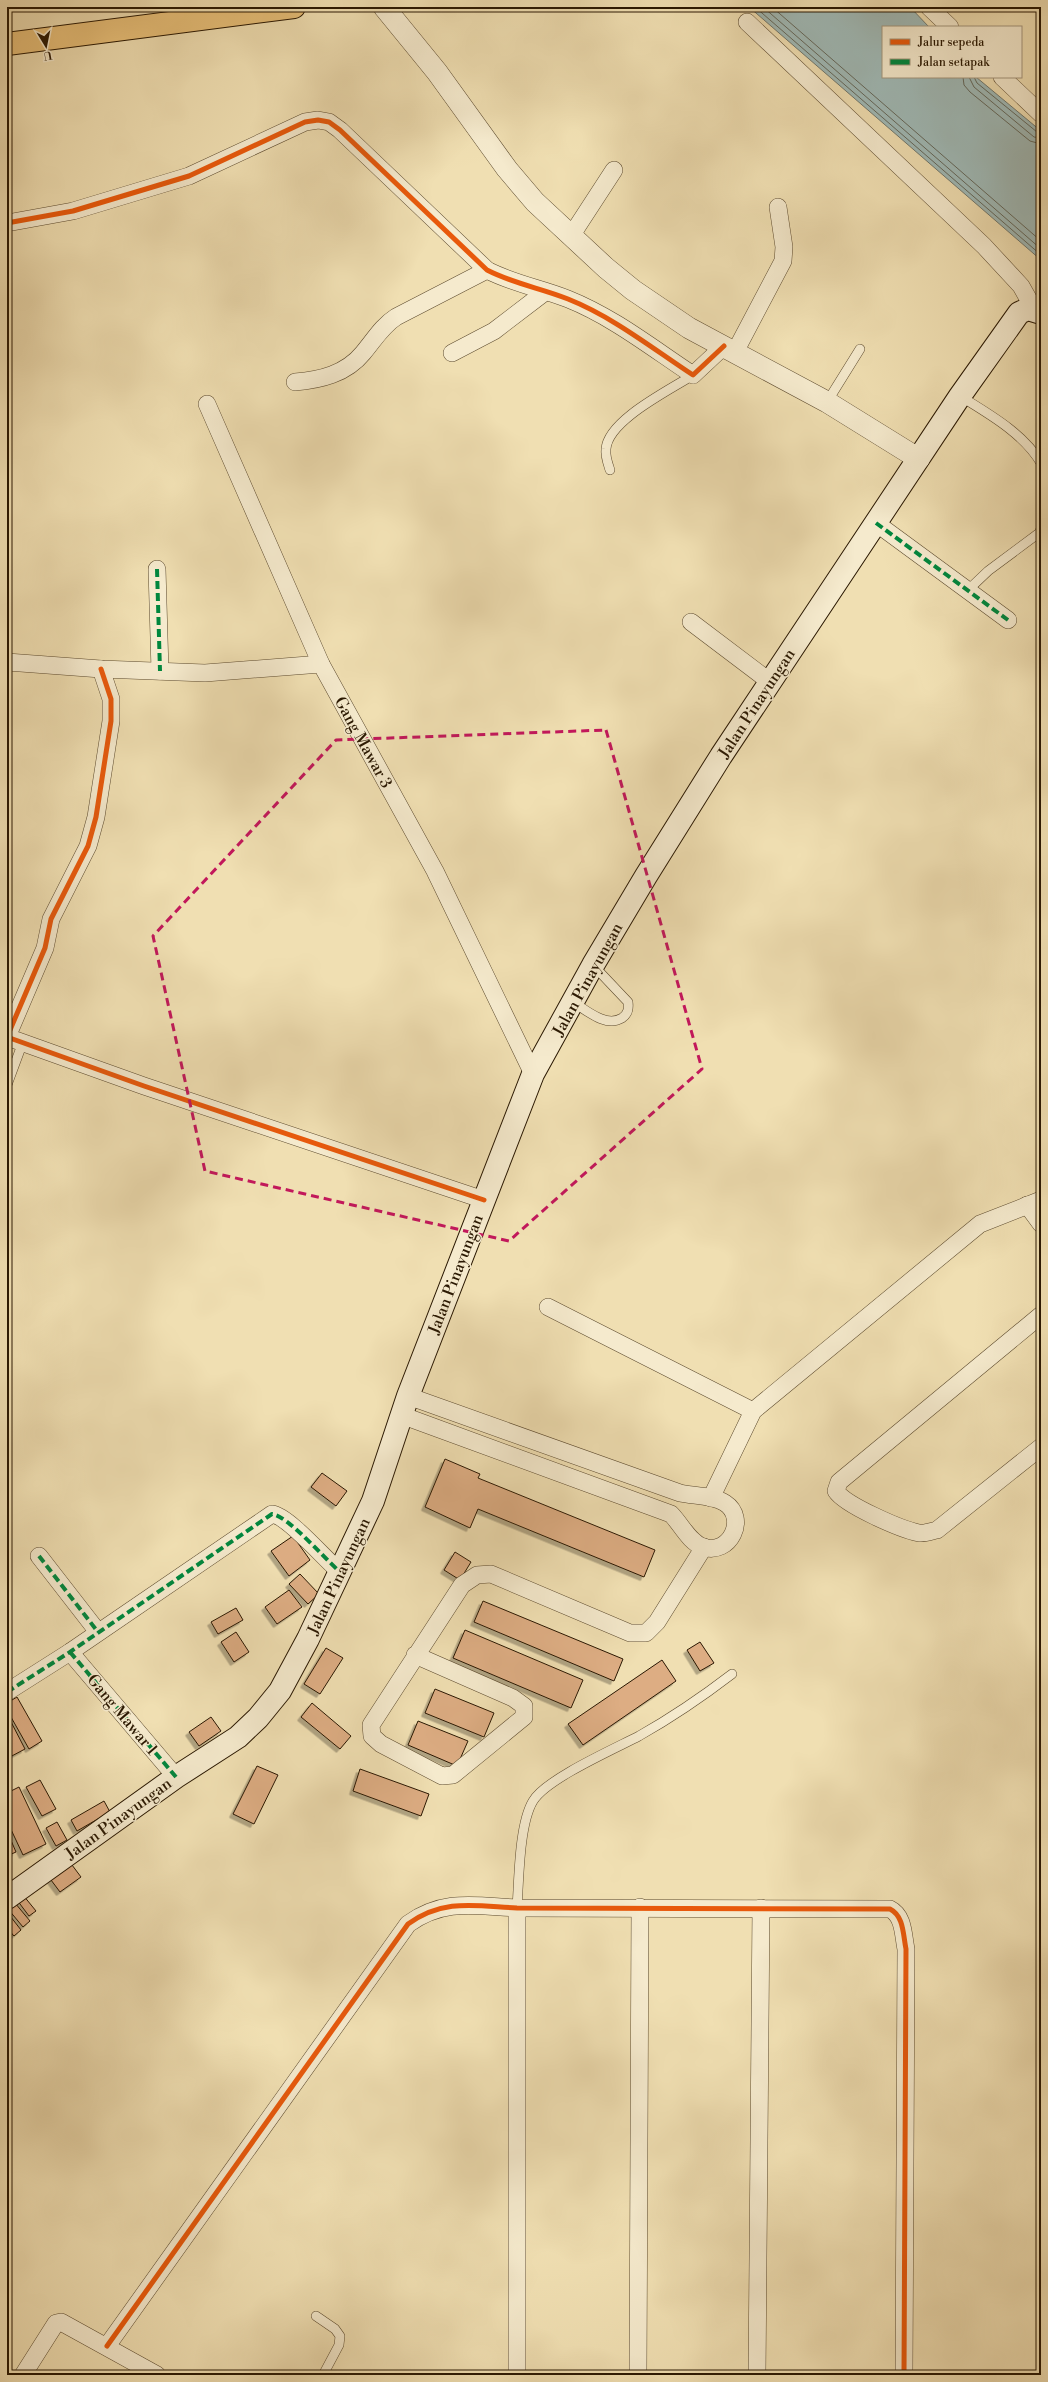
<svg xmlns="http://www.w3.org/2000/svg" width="1048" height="2382" font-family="'Libre Bodoni',serif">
<defs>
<filter id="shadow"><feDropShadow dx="-3.5" dy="3.5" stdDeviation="0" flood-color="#0004"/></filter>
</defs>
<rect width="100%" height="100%" fill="#f0dfb2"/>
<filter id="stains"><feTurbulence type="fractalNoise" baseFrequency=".005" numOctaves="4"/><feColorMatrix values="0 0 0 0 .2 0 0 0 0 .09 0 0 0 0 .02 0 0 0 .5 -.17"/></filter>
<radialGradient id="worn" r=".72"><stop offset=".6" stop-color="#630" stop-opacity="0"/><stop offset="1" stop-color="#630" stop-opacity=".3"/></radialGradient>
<path fill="#a0bab7" stroke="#71796f" d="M749 7H910L929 27H883V77H976L1041 131V260Z"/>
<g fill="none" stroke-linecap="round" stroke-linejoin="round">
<g stroke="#65695c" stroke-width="1">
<path d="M755 7 1041 255"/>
<path d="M763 7 1041 249"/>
<path d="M772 7 1041 241"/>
<path d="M963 77 964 85 970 92 1030 141 1041 144"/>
<path d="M969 77 974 87 1034 137 1041 138"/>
<path d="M974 77 977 83 1037 132 1041 133"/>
</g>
</g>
<g fill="#ddad83" stroke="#2a1802" filter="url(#shadow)">
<path d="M445 1459 480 1474 478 1478 655 1550 644 1577 478 1509 470 1528 425 1507Z"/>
<path d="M322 1473 347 1491 336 1506 311 1487Z"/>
<path d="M293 1536 310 1560 289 1576 271 1551Z"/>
<path d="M455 1552 471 1562 460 1580 444 1570Z"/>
<path d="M300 1574 319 1594 308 1604 289 1584Z"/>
<path d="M289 1590 302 1607 277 1624 265 1607Z"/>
<path d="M483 1601 623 1659 614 1681 474 1622Z"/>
<path d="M236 1608 243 1620 218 1634 211 1622Z"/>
<path d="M465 1630 583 1680 571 1708 453 1658Z"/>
<path d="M236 1632 249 1652 234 1662 221 1642Z"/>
<path d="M700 1642 714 1663 700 1671 687 1650Z"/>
<path d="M326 1648 343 1658 320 1694 304 1684Z"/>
<path d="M662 1660 676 1681 583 1745 568 1724Z"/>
<path d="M435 1689 494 1713 484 1737 425 1713Z"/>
<path d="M17 1697 42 1741 29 1749 7 1710V1703Z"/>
<path d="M312 1703 351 1736 340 1749 301 1717Z"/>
<path d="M211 1717 221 1731 199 1746 189 1732Z"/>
<path d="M9 1718 25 1749 8 1758 7 1719Z"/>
<path d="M418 1721 468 1741 457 1766 408 1745Z"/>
<path d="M257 1766 278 1775 254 1824 233 1814Z"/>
<path d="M360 1769 429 1794 421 1816 353 1791Z"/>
<path d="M40 1780 56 1809 42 1816 26 1787Z"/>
<path d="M19 1787 46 1844 23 1855 7 1821V1793Z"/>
<path d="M104 1801 110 1812 77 1831 71 1820Z"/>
<path d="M57 1822 67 1840 56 1846 46 1828Z"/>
<path d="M7 1831 16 1852 7 1856Z"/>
<path d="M72 1865 81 1877 60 1892 51 1880Z"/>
<path d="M23 1895 36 1911 29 1916 17 1900Z"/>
<path d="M15 1903 30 1921 23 1927 8 1909Z"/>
<path d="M7 1912 21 1930 14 1936 7 1928Z"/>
</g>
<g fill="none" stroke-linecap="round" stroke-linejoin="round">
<defs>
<g id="service">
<path d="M960 396C989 414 1023 433 1041 463"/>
<path d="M827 402 860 349"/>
<path d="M610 470C608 464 605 456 606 449 608 420 670 390 693 375"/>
<path d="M968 590 988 571 1039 533 1041 529"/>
<path d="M573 1002C586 1010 606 1028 622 1018 628 1014 629 1009 628 1002L593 965"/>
<path d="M7 1085 23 1042"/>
<path d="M517 1908C519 1880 519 1824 533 1801 546 1779 614 1749 639 1736 671 1718 702 1697 732 1674"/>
<path d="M316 2316 335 2329 340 2336 339 2345 323 2375"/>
</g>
<g id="minor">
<path d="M929 7 950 27"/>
<path d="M747 22 984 246 1021 286 1034 309"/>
<path d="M1002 77 1041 114"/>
<path d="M7 223 73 211 189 176 305 122 318 120 329 122 340 130 487 270C514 284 541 288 568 299 613 317 652 348 693 375L724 346"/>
<path d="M571 236 614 170"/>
<path d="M735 352 783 261 784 247 778 207"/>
<path d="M452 353 494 331 545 292"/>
<path d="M295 382C320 380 346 374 363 353 374 340 382 326 396 317L487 270"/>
<path d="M207 404 321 664 435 871 533 1074"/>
<path d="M876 523 1008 620"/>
<path d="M157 569 160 671"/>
<path d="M691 622 769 681"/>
<path d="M7 662 101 669 205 673 321 664"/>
<path d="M101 669 111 699V721L96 817 88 846 51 919 45 948 7 1037 144 1086 484 1200"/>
<path d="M1027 1205 1041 1224"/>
<path d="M548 1307 753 1411"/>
<path d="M1041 1315 839 1482 836 1491C845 1505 900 1529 919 1533 924 1534 932 1531 937 1530L1041 1447"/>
<path d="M401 1415 671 1514C681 1524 689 1542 703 1547 730 1556 748 1518 725 1503 713 1495 693 1496 680 1493L408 1396"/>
<path d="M711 1498 753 1411 980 1224 1041 1200"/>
<path d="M39 1556 98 1632"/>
<path d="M70 1652 176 1777"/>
<path d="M415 1655 513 1698 524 1706V1717L453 1775 442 1776 381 1744 372 1736 371 1725 462 1585 477 1575 491 1574 630 1633H646L657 1622 704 1547"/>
<path d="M7 1692 70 1652 272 1514C288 1516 324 1558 339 1571"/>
<path d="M517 1908V2375"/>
<path d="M107 2346 408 1924C444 1898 476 1906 517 1908L890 1909C904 1916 903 1935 906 1949L904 2375"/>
<path d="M23 2375 56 2323 61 2322 157 2375"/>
<path d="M638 2375 640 1907"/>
<path d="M757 2375 761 1908"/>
</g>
<path id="tertiary" d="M384 7 437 72 507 169 535 202 606 268 633 290 689 328 827 402 919 459"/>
<path id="secondary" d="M7 1898 176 1777 238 1737 258 1718 280 1691 308 1639 373 1501 408 1396 533 1074 593 965 646 876 721 756 960 396 1019 313 1028 309 1041 313"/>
<path id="motorway" d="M7 44 294 7"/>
</defs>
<use href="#service" stroke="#5c4a2e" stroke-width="10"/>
<use href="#minor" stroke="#5c4a2e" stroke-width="18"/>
<use href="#tertiary" stroke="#5c4a2e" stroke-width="22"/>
<use href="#secondary" stroke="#2a1802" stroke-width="24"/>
<use href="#motorway" stroke="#2a1802" stroke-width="24"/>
<use href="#service" stroke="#f5eacd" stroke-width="9"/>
<use href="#minor" stroke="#f5eacd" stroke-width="17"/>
<use href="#tertiary" stroke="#f5eacd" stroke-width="21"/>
<use href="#secondary" stroke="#f5eacd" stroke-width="22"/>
<use href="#motorway" stroke="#e8c079" stroke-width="22"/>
<g stroke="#00873e" stroke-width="4" stroke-dasharray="8 4" stroke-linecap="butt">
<path d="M876 523 1008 620"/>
<path d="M157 569 160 671"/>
<path d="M39 1556 98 1632"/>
<path d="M70 1652 176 1777"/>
<path d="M7 1692 70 1652 272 1514C288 1516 324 1558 339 1571"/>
</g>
<defs>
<g id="cycleway">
<path d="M7 223 73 211 189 176 305 122 318 120 329 122 340 130 487 270C514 284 541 288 568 299 613 317 652 348 693 375L724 346"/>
<path d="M101 669 111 699V721L96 817 88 846 51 919 45 948 7 1037 144 1086 484 1200"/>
<path d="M107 2346 408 1924C444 1898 476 1906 517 1908L890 1909C904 1916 903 1935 906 1949L904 2375"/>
</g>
</defs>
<use href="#cycleway" stroke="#f5eacd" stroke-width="8"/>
<use href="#cycleway" stroke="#e8590c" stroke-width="5"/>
</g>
<path fill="none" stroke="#c2185b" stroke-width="3" stroke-dasharray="8 5" stroke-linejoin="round" d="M606 730 702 1069 509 1241 205 1171 153 936 336 740Z"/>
<g text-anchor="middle" stroke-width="3" stroke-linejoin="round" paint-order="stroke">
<g font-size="16" fill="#2a1802" stroke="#f5eacd">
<text transform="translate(756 703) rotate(-57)" y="6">Jalan Pinayungan</text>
<text transform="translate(364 742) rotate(61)" y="6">Gang Mawar 3</text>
<text transform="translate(587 979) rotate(-61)" y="6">Jalan Pinayungan</text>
<text transform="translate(455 1274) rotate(-69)" y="6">Jalan Pinayungan</text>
<text transform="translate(338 1576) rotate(-65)" y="6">Jalan Pinayungan</text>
<text transform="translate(123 1714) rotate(50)" y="6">Gang Mawar 1</text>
<text transform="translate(118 1818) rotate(-36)" y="6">Jalan Pinayungan</text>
</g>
</g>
<rect width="1048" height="2382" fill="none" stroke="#f0dfb2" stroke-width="24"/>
<rect x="8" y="8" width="1032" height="2366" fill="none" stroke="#2a1802" stroke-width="2"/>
<rect x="12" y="12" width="1024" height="2358" fill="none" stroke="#2a1802"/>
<rect x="882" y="26" width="140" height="52" fill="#f5eacd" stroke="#a4967c"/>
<rect x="890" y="39" width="20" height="6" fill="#e8590c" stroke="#a4967c"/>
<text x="918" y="46" font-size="12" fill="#2a1802">Jalur sepeda</text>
<rect x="890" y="59" width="20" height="6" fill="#00873e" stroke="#a4967c"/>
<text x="918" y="66" font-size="12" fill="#2a1802">Jalan setapak</text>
<g transform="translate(46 46) rotate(170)" stroke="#f5eacd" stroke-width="3" paint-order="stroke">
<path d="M0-3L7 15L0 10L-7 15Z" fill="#2a1802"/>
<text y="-6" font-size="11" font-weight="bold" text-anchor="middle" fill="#2a1802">U</text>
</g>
<rect width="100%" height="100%" filter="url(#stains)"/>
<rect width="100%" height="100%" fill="url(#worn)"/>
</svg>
